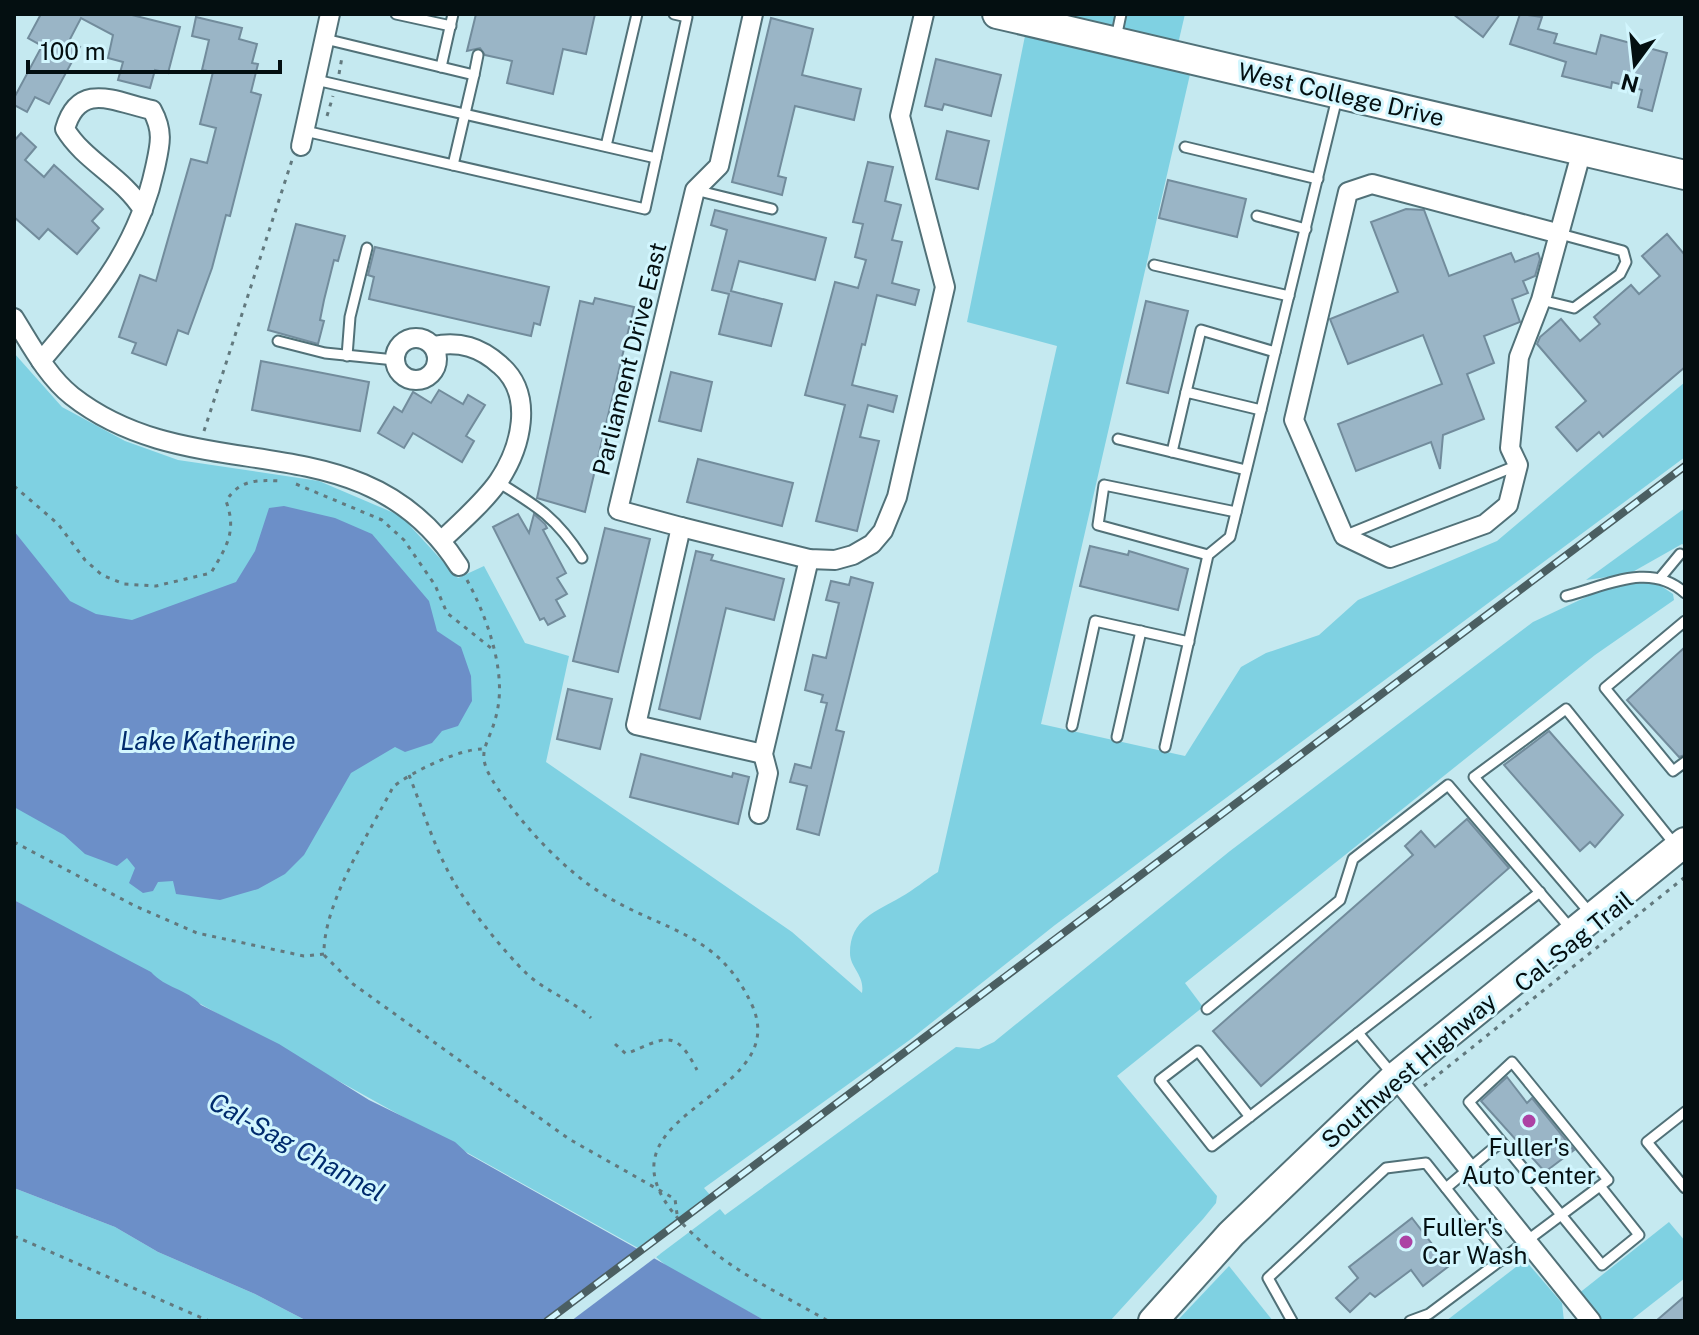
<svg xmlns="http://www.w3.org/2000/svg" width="1699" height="1335" font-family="'Public Sans',sans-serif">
<rect width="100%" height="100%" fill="#c5e9f0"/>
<g fill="#7fd1e2">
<path d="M1046 14H1185L1178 44Z"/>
<path d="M1026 31 1191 70 1041 724 1185 756 1241 667 1266 653 1319 635 1358 600 1497 541 1685 382V457L1055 925 911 1039 704 1188 710 1195 638 1248 14 900V353L62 407 125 441 178 460 319 481 401 516 458 578 484 566 525 643 569 656 546 762 792 932 862 993C865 975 850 968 850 953 850 919 876 912 901 897 914 890 925 880 938 872L1057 346 967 322Z"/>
<path d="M1685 508V546L1682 544 1629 574 1586 580Z"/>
<path d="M1652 580 1673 594 1674 600 1595 655 1185 983 1203 1007 1117 1076 1217 1196 1216 1203 1203 1219 1110 1321H766L671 1270 656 1257 720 1209 725 1215 956 1047 979 1049 994 1042 1230 851 1533 622 1601 590Z"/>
<path d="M14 1188 115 1227 158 1252 255 1294 307 1321H14Z"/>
<path d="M1669 1222 1685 1241V1278L1630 1321H1599L1578 1294Z"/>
<path d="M1525 1260 1562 1303 1564 1321H1446Z"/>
<path d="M1229 1266 1273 1321H1177Z"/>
</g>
<g fill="#6c8fc8">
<path d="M284 506 335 518 372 534 429 601 437 631 461 647 471 676 472 701 458 726 442 731 432 743 405 752 395 747 351 773 304 855 285 874 258 889 220 900 176 894 173 881 158 882 153 891 143 893 129 883 135 868 127 858 117 866 85 854 64 835 14 807V531L70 601 96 614 132 620 236 582 255 551 269 508Z"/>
<path d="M14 900 151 972C165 988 187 989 201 1005L279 1044 369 1100 455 1142 468 1154 766 1321H307L255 1294 158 1252 115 1227 14 1188Z"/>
</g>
<path fill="#c5e9f0" d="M642 1246 660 1254 571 1321H541Z"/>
<g fill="#9ab5c6" stroke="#728c9c" stroke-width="2">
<path d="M41 14H128L180 27 168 73 155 70 150 88 118 80 123 62 108 58 113 35 81 18 69 41 80 47 49 104 35 97 27 112 14 105V98L42 46 28 38Z"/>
<path d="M476 14H595L586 54 563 49 553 94 507 83 512 61 485 55 480 48 467 51Z"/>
<path d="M1453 14H1500L1483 37Z"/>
<path d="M1520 14 1542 17 1538 29 1557 34 1554 43 1596 54 1601 35 1667 53 1652 111 1638 107 1642 90 1612 82 1611 88 1562 76 1566 62 1510 44Z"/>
<path d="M196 17 242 28 239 39 257 44 252 63 258 64 251 92 261 95 230 216 226 215 212 268 188 334 178 330 166 365 132 353 136 343 119 337 140 275 156 281 191 159 207 163 216 128 200 124 213 72 202 70 209 40 192 36Z"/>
<path d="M771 18 813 29 802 75 861 89 854 120 795 106 778 176 786 178 782 195 732 182Z"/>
<path d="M936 59 1001 75 991 116 944 104 942 110 925 106Z"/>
<path d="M947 131 989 141 978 189 936 179Z"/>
<path d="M21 133 36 147 25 160 44 177 54 165 103 209 92 221 99 228 77 254 48 229 39 239 14 217V141Z"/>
<path d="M868 162 893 167 885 201 901 205 892 240 902 242 892 283 919 290 915 305 877 295 865 345 862 344 852 385 897 396 893 412 868 405 860 437 879 441 857 531 816 521 845 405 805 395 835 282 858 288 866 260 855 257 863 224 853 222Z"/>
<path d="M1168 180 1246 199 1237 237 1159 218Z"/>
<path d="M1406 209 1424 210 1449 276 1511 253 1515 262 1538 253 1540 259 1535 276 1523 281 1528 293 1512 299 1520 322 1484 336 1494 363 1467 374 1484 419 1443 435 1440 469 1431 442 1356 471 1338 424 1442 384 1423 335 1348 364 1330 319 1398 292 1371 222Z"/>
<path d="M715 210 826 238 815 280 739 261 731 291 782 304 771 346 719 334 729 294 712 290 727 230 711 225Z"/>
<path d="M296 224 345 236 338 261 334 260 324 300 320 320 324 321 318 344 268 330Z"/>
<path d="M1667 234 1685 255V367L1603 437 1599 432 1577 451 1556 427 1586 401 1537 344 1540 337 1561 319 1580 341 1600 324 1594 317 1631 285 1639 294 1660 276 1642 256Z"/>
<path d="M375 247 549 287 540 325 534 323 531 336 369 299 374 277 368 275Z"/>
<path d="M595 298 634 307 585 512 537 498 580 301 593 304Z"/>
<path d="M1146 301 1188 311 1168 393 1127 383Z"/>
<path d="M261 361 369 382 360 431 252 410Z"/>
<path d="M671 372 712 382 701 431 659 421Z"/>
<path d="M439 390 463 404 468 395 485 405 466 436 474 441 462 462 413 433 404 448 378 433 394 407 402 412 413 392 431 403Z"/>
<path d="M698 459 793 483 782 526 687 502Z"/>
<path d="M518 514 529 533 534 514 545 524 547 528 543 530 566 573 557 578 567 594 556 600 565 616 548 625 544 618 540 620 493 527Z"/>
<path d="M605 528 650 539 618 672 573 661Z"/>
<path d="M1090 546 1128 555 1129 551 1188 569 1178 610 1080 586Z"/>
<path d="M696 551 713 555 711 560 784 579 774 620 726 608 700 719 659 709Z"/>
<path d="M851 577 873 583 836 730 844 732 819 835 797 829 807 786 790 782 795 764 811 768 827 703 821 702 823 695 805 690 813 655 826 658 839 603 826 600 831 581 849 585Z"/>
<path d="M1685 647V755L1679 757 1627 700Z"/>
<path d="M568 689 612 699 600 749 557 739Z"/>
<path d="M1549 731 1623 815 1595 847 1590 842 1580 851 1504 765Z"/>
<path d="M641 754 732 777 733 773 749 777 738 824 630 797Z"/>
<path d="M1467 819 1509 868 1261 1086 1213 1031 1413 855 1405 846 1421 831 1435 847Z"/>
<path d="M1507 1077 1527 1103 1532 1098 1574 1150 1545 1172 1481 1101Z"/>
<path d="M1412 1218 1449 1266 1423 1286 1411 1270 1375 1297 1370 1293 1350 1312 1336 1298 1358 1278 1349 1267Z"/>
<path d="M1685 1296V1321H1656Z"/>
</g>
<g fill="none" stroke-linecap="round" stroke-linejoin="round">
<defs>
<g id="lane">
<path d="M396 14 451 26"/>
<path d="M1116 38 1121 14"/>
<path d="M325 39 474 75 453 165"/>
<path d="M441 67 453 14"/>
<path d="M474 75 478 55"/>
<path d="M316 80 656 158"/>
<path d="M305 131 645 209 687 17 674 14"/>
<path d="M606 146 637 14"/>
<path d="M1185 147 1318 179"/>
<path d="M695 190 772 209"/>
<path d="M1257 216 1306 229"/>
<path d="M1154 265 1289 296"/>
<path d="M1541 300 1574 308 1620 274 1626 262 1623 251 1560 234"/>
<path d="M278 341 325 353 395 360"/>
<path d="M347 356 350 317 367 248"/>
<path d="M1186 392 1201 330 1275 352"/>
<path d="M1118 439 1246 470"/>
<path d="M1172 452 1186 392 1261 410"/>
<path d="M498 482C537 506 557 518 582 558"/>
<path d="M1344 536 1518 465"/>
<path d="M1208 555 1098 525 1104 485 1236 512"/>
<path d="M1661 577 1680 554"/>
<path d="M1566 596C1606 586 1650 561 1685 593"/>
<path d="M1685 621 1605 688 1673 771 1685 762"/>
<path d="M1072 726 1095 621 1189 642"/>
<path d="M1117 737 1141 631"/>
<path d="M1165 747 1208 555 1230 537 1337 98"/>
<path d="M1590 913 1474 777 1566 709 1676 846"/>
<path d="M1207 1009 1340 900 1353 859 1448 785 1571 929"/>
<path d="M1358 1033 1393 1075"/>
<path d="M1685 1112 1647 1142 1685 1188"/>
<path d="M1250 1117 1198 1051 1160 1080 1212 1146 1540 892"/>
<path d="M1446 1188 1501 1142"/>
<path d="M1292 1321 1268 1278 1386 1168 1426 1163 1503 1260"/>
<path d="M1410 1321 1429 1314 1608 1180 1512 1062 1469 1102 1602 1265 1639 1235 1600 1186"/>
</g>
<g id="street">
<path d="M753 14 719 166 695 190 618 510 681 527 636 725 763 754"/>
<path d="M301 146 330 14"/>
<path d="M1560 234 1372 184 1348 192 1294 420 1344 536 1390 558 1485 524 1508 505 1518 465 1510 448 1519 357 1541 300 1582 150"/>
<path d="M14 318C31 345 47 376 72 396 197 494 363 415 459 566"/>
<circle cx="416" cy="359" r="21"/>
<path d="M433 346C460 341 480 347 500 365 535 395 521 448 498 482 483 503 461 522 442 540"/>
<path d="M41 361C93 299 137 251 155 168 160 145 164 132 152 110 115 102 79 80 65 129 84 161 123 177 143 210"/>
<path d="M681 527 809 559 835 560 853 555 872 544 883 531 897 497 945 287 900 116 924 14"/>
<path d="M759 814 768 773 763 754 809 559"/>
<path d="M1395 1077 1591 1321"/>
</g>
<g id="primary">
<path d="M997 14 1685 175"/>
<path d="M1153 1321 1231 1234 1395 1077 1685 842"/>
</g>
</defs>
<use href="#lane" stroke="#517178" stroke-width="13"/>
<use href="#street" stroke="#517178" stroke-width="22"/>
<use href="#primary" stroke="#517178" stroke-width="32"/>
<g stroke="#62797e" stroke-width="3" stroke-dasharray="4 6" stroke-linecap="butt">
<path d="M339 74 342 57"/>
<path d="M327 116 333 96"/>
<path d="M204 431 292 160"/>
<path d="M296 484 382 520 404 540 435 585 447 613 491 648"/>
<path d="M14 486 58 524 85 560 102 575 124 584 156 586 211 573C227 546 237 531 226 501 240 479 257 480 281 481"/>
<path d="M467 580C486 615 505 667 498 707 490 752 468 748 503 796 528 831 565 870 601 893 663 932 717 930 752 1005 798 1107 551 1112 705 1245 741 1276 787 1297 828 1321"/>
<path d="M409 775C423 810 435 850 454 882 468 907 506 954 526 973 546 992 571 999 591 1018"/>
<path d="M14 842 135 906 197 933 304 956 324 954C323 903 370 832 393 787 411 772 459 749 482 749"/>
<path d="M324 955 353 984 569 1139 675 1199 677 1214"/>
<path d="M615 1044 626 1054C665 1038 675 1027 697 1070"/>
<path d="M1424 1086 1685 877"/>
<path d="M14 1236 209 1321"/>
</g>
<use href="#lane" stroke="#fff" stroke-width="9"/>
<use href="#street" stroke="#fff" stroke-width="18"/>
<use href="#primary" stroke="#fff" stroke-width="28"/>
<defs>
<path id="rail" d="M547 1321 1685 466"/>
</defs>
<use href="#rail" stroke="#4b5f62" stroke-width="8"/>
<use href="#rail" stroke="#d2f6fe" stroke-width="5" stroke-dasharray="15" stroke-linecap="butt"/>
</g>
<g fill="#ac42a4" stroke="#d2f6fe" stroke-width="3">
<circle cx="1529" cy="1121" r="8"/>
<circle cx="1406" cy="1242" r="8"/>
</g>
<g text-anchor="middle" stroke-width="6" stroke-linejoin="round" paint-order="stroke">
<g font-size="24" fill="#040f11" stroke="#d2f6fe">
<text transform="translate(1341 95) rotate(13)" y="8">West College Drive</text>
<text transform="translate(630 359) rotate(-76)" y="8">Parliament Drive East</text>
<text transform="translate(1574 942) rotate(-39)" y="8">Cal-Sag Trail</text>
<text transform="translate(1409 1071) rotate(-41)" y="8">Southwest Highway</text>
</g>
<g font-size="24" fill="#040f11" stroke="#d2f6fe">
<text x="1529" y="1156">Fuller's<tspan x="1529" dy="28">Auto Center</tspan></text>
<text x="1422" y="1236" text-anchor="start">Fuller's<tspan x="1422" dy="28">Car Wash</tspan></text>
</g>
<g font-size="26" font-style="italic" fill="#002b6d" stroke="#d2f6fe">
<text x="208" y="750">Lake Katherine</text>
<text transform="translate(297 1147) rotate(29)" y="9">Cal-Sag Channel</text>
</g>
</g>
<rect width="1699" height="1335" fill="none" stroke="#040f11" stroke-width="32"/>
<g transform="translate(1635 64) rotate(195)" stroke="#d2f6fe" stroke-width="6" paint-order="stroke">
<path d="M0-6L14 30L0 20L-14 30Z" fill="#040f11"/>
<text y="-12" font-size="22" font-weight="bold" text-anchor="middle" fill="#040f11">N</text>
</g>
<path d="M28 60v12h252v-12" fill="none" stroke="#040f11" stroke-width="4"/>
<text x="40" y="60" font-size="24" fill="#040f11" stroke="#d2f6fe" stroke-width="6" paint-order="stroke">100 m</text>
</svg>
